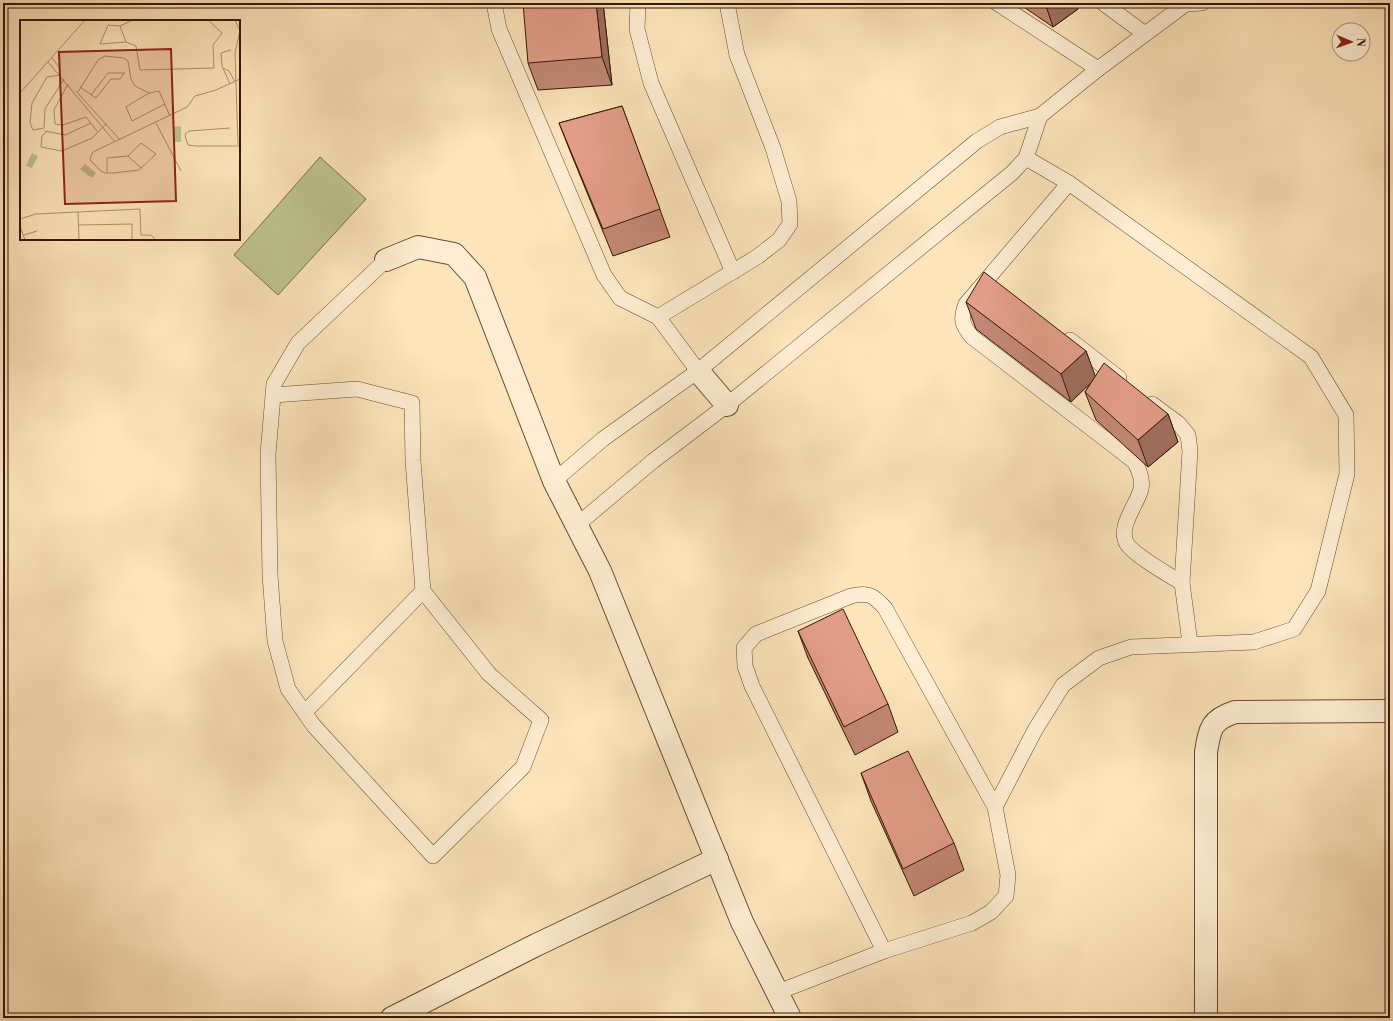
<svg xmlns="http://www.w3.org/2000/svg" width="1393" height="1021" font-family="'Libre Bodoni',serif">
<rect width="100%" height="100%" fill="#fde4ba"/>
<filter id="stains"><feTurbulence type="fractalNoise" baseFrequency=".005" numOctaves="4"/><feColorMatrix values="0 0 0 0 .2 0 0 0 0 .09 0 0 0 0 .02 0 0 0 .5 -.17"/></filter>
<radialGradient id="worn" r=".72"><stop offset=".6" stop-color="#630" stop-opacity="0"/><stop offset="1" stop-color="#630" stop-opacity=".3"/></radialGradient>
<path fill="#bec491" stroke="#7a6e4a" d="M320 157 366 199 278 295 234 255Z"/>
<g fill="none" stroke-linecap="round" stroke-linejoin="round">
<defs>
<g id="service">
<path d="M494 3 499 29 604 275 620 298 658 317 698 371"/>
<path d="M638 3 637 29 651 83 733 272"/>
<path d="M997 3 1098 69"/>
<path d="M1103 3 1145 34"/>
<path d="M1186 4 1202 3"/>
<path d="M1069 183 966 304C960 319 962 325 972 337L1135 462C1139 471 1143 479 1141 489 1137 505 1117 527 1127 544 1134 555 1169 575 1182 583"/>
<path d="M658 317 757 257 779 240 790 224 789 201 773 148 737 55 727 3"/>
<path d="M1070 340 1119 378"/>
<path d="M274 395 357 389 412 403 413 461 423 591 489 674 541 720 523 767 433 856 314 726 288 689 275 641 270 575 268 454 274 384 298 343 386 260"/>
<path d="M1152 404 1179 424 1188 435 1190 451 1182 583 1190 643"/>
<path d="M554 481 603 439 698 371 977 141 1000 127 1040 116 1098 69 1187 3"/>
<path d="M577 525 653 461 727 405 1012 173 1026 158 1040 116"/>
<path d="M305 712 423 591"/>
<path d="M884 951 752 686 745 666 744 648 756 634 851 596C869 592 873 595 885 608L995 807"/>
<path d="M778 992 884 951 972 923 991 912 1006 896 1008 875 995 807 1035 730 1063 685 1099 658 1131 647 1254 642 1294 629 1318 591 1347 474 1346 415 1311 357 1069 183 1026 158"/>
</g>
<g id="minor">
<path d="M386 260 418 247 454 254 475 277 554 481 600 571 742 922 790 1018"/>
<path d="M698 371 727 405"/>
<path d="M392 1018 536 945 717 859"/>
<path d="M1206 1018V752C1210 728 1211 720 1235 712L1390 711"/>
</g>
</defs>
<use href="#service" stroke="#674a30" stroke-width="16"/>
<use href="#minor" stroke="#674a30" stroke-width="24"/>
<use href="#service" stroke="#feedd2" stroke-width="15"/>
<use href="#minor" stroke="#feedd2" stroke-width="22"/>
</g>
<g fill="#c28775" stroke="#351702">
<path d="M603 3 612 85 538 90 528 63Z"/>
<path d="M1018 3H1076L1078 9 1053 27Z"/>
<path d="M622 106 670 237 613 256 570 151 559 123Z"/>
<path d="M966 302 1086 351 1095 377 1168 414 1178 442 1148 467 1096 420 1085 392 1092 381 1071 402 976 329Z"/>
<path d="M798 631 888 704 898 732 855 755 808 658Z"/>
<path d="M861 773 954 843 964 870 914 896 871 801Z"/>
</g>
<g fill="#9e6e5f" stroke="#351702">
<path d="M596 3H603L612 85 602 57Z"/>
<path d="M1045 3H1076L1078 9 1053 27Z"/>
<path d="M1086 351 1096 378 1071 402 1061 374Z"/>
<path d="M1168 414 1178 442 1148 467 1138 440Z"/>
</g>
<g fill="#e29d88" stroke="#351702">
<path d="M523 3H596L602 57 528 63Z"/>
<path d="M622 106 660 209 603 229 559 123Z"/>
<path d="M984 272 1086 351 1061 374 966 302Z"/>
<path d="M1104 363 1168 414 1138 440 1085 392Z"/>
<path d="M843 609 888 704 844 727 798 631Z"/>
<path d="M908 751 954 843 903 869 861 773Z"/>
</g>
<g transform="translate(20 20)">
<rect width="220" height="220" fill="#fde4ba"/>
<path d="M161 106V122H154L153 107ZM12 133 18 136 12 148 6 146ZM65 144 76 153 72 158 60 149Z" fill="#bec491"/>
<path fill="none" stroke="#ad9270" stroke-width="1" d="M215 0 220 11M100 6 106 22 116 26 120 50 194 48 193 25 202 13 188 0M106 22 80 24 88 5 100 6 113 0M32 38 39 47 40 55M28 42 95 122M203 48 209 51 215 62M41 55 27 57 12 83 10 103 13 110 24 108 25 89 44 59M48 64 34 90 35 104 43 105 66 97 77 111M210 64 202 46 201 33 211 30M60 67 76 78 91 59H100L104 53M56 71 100 120M58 72 78 40 85 36 104 38 108 41 111 59 115 66 129 73 139 71 150 96M0 73 65 0M129 73 106 87 112 101 145 84M71 75 88 53H105M136 103 161 151M210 108 169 111 165 114 166 119 168 125 176 126H219M25 111 45 115 71 103M26 112 22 116 21 127 42 131 72 118 86 104M218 125 215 33 220 11M108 136 121 148M87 153V138L108 136 121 123 136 134 119 150 93 153H85L81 151 71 141 70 138 73 132 167 87 175 76 196 70 220 59M58 192 59 220M0 199 16 194 120 189 121 215H131L136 220M58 205 112 204V220M0 206 5 220M4 215 17 211"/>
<path fill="#8f2418" fill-opacity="0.15" stroke="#8f2418" stroke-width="2" d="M151 29 156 181 45 184 39 32Z"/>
<rect width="220" height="220" fill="none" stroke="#351702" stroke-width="2"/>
</g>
<rect width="1393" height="1021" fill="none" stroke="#fde4ba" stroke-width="16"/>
<rect x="4" y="4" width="1385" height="1013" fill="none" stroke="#351702" stroke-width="2"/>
<rect x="8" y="8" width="1377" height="1005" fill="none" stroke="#351702"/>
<g transform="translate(1351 42) rotate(92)"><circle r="19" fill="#feedd2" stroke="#ae977f"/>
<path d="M0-3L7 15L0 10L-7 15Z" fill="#8f2418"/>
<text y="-6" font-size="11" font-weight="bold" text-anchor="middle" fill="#351702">N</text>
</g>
<rect width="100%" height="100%" filter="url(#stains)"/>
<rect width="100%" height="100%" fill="url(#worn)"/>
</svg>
